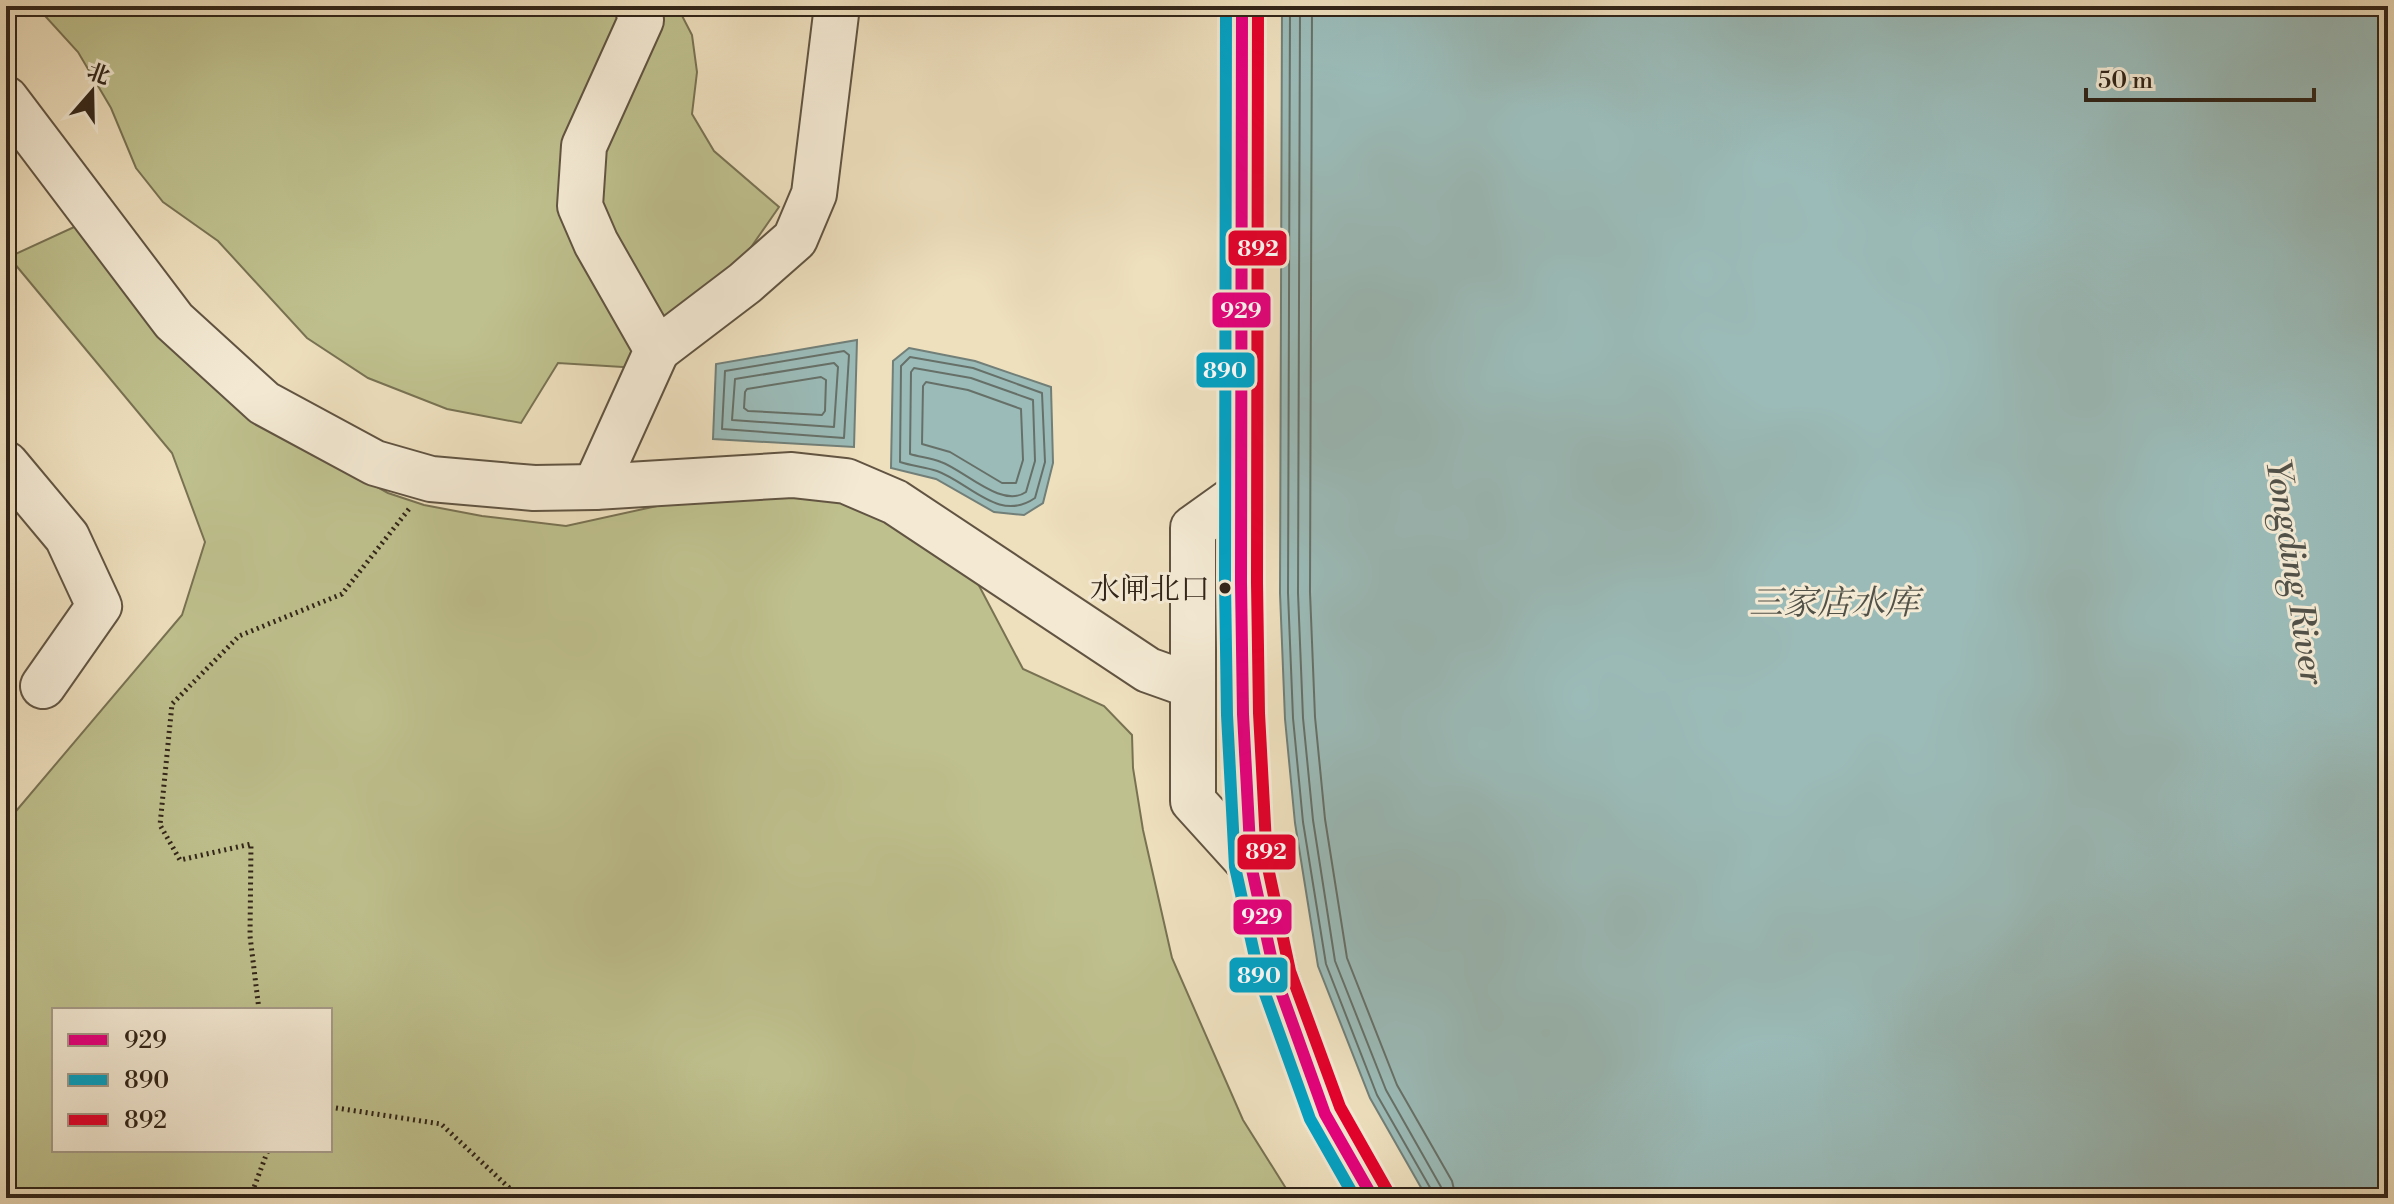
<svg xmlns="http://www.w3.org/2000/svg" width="2394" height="1204" font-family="'Libre Bodoni','Noto Serif SC',serif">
<rect width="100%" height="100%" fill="#eedfbd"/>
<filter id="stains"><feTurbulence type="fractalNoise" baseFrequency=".0025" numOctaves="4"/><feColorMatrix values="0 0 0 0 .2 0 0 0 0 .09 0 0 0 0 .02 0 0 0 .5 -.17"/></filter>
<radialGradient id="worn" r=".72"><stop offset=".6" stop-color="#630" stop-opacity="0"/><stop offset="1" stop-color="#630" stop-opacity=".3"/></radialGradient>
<g fill="#bec08d" stroke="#787253" stroke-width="2" fill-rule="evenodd">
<path d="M36 6H677L692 35 697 72 692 114 714 151 779 207 697 325 639 368 558 363 521 423 447 409 368 378 307 338 218 241 163 202 136 168 111 108 78 52Z"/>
<path d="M85 222 310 450 388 493 424 505 482 516 566 526 698 497 750 478 841 502 927 536 966 561 1023 669 1104 706 1132 735 1133 768 1143 830 1172 958 1243 1120 1292 1198H6V813L11 817 182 615 205 542 172 453 9 257ZM54 1010H330V1150H54Z"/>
</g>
<g fill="#9bbbb8" stroke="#717f78" stroke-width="2">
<path d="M1282 6H2388V1198H1427L1370 1098 1318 966 1295 823 1285 719 1280 593Z"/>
<path d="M857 340 854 447 713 439 716 364Z"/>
<path d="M909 348 975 361 1051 387 1053 463 1043 503 1024 515 994 512 936 479 891 468 893 361Z"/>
</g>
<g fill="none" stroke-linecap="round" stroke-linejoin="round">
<g stroke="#667068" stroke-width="2">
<path d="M1290 6 1288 593 1293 718 1303 822 1326 964 1377 1095 1432 1191 1433 1198"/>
<path d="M1300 6 1298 593 1303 718 1313 820 1335 961 1386 1090 1441 1187 1444 1198"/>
<path d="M1312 6 1310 592 1315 717 1325 819 1347 958 1397 1085 1452 1181 1456 1198"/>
<path d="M844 351 849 355 844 438 722 429 725 371Z"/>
<path d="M910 357 973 368 1042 393 1045 462 1035 498C999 523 970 483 937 471 925 467 912 466 900 462L901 366Z"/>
<path d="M834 363 838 367 834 427 732 420 735 379Z"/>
<path d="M914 368 971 378 1033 400 1035 461 1026 492C1002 509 964 470 941 462 931 458 920 457 910 454L911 372Z"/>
<path d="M821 377 826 380 825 411 822 415 748 411 744 408 745 392 747 389Z"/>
<path d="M926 382 968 390 1021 409 1023 460 1016 483H1002L950 452 922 444 923 386Z"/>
</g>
<defs>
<g id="minor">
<path d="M6 99 174 321 264 403 375 463 431 479 534 488 595 487 792 475 846 481 895 502 1148 670 1193 686"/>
<path d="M657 350 745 283 795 239 814 194 837 6"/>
<path d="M6 464 67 537 99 606 43 686"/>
<path d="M595 487 657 350 596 243 580 206 584 146 641 20 637 6"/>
<path d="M1242 493 1193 528V801L1251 865"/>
</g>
<path id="major" d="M1242 6 1241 583 1243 714 1251 865 1275 975 1325 1114 1373 1198"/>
</defs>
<use href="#minor" stroke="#615442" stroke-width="48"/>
<use href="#major" stroke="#322519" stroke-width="48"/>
<g stroke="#322519" stroke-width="5" stroke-dasharray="2 4" stroke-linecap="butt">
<path d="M259 1010 250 936 251 844 180 860 160 825 172 704 239 636 342 594 409 509"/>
<path d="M330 1107 441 1124 520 1198"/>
<path d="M250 1198 268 1150"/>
</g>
<use href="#minor" stroke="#f4ead4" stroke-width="44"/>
<use href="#major" stroke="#e7c07e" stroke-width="44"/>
<defs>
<path id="bus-1" d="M1242 6 1241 583 1243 714 1251 865 1275 975 1325 1114 1373 1198"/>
<path id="bus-2" d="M1226 6 1225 583 1227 715 1235 867 1260 980 1310 1119 1355 1198"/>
<path id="bus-3" d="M1258 6 1257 583 1259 713 1267 863 1290 971 1340 1107 1387 1190"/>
</defs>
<use href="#bus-1" stroke="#f4ead4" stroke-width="18"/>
<use href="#bus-2" stroke="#f4ead4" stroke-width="18"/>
<use href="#bus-3" stroke="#f4ead4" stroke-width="18"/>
<use href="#bus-1" stroke="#e5007d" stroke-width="12"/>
<use href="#bus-2" stroke="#02a2c5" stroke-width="12"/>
<use href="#bus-3" stroke="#e4002b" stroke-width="12"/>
</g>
<circle fill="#322519" stroke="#f4ead4" stroke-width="3" cx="1225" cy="588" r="7"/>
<g text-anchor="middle" stroke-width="6" stroke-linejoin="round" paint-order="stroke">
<g font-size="30" fill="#322519" stroke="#f4ead4" text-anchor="end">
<text x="1210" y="599">水闸北口</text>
</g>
<g font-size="34" font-style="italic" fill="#525249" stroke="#f4ead4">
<text transform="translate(2296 572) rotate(81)" y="12">Yongding River</text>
<text x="1834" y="614">三家店水库</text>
</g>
</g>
<g stroke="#f4ead4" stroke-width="3">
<rect x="1227" y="229" width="61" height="38" rx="8" fill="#e4002b"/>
<rect x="1211" y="291" width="61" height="38" rx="8" fill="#e5007d"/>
<rect x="1195" y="351" width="61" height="38" rx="8" fill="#02a2c5"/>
<rect x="1236" y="833" width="61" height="38" rx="8" fill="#e4002b"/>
<rect x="1232" y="898" width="61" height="38" rx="8" fill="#e5007d"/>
<rect x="1228" y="956" width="61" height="38" rx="8" fill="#02a2c5"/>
</g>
<g font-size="22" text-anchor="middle" font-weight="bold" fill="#fff">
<text x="1258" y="256">892</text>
<text x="1241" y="318">929</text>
<text x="1225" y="378">890</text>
<text x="1266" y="859">892</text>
<text x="1262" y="924">929</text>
<text x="1259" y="983">890</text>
</g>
<rect width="2394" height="1204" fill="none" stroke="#eedfbd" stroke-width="32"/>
<rect x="8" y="8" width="2378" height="1188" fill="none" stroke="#322519" stroke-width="4"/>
<rect x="16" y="16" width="2362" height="1172" fill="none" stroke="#322519" stroke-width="2"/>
<rect x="52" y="1008" width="280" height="144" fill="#f4ead4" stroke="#a69b89" stroke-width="2"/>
<rect x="68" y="1034" width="40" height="12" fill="#e5007d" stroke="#a69b89" stroke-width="2"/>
<text x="124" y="1048" font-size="24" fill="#322519">929</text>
<rect x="68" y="1074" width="40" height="12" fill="#02a2c5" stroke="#a69b89" stroke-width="2"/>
<text x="124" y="1088" font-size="24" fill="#322519">890</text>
<rect x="68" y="1114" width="40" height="12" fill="#e4002b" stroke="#a69b89" stroke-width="2"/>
<text x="124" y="1128" font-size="24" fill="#322519">892</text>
<g transform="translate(92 92) rotate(20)" stroke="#f4ead4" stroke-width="6" paint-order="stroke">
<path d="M0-6L14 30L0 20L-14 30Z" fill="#322519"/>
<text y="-12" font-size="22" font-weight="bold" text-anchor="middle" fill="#322519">北</text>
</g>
<path d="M2086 88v12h228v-12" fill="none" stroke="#322519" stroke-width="4"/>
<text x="2098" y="88" font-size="24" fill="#322519" stroke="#f4ead4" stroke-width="6" paint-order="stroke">50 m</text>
<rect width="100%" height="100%" filter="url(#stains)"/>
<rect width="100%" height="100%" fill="url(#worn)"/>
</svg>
